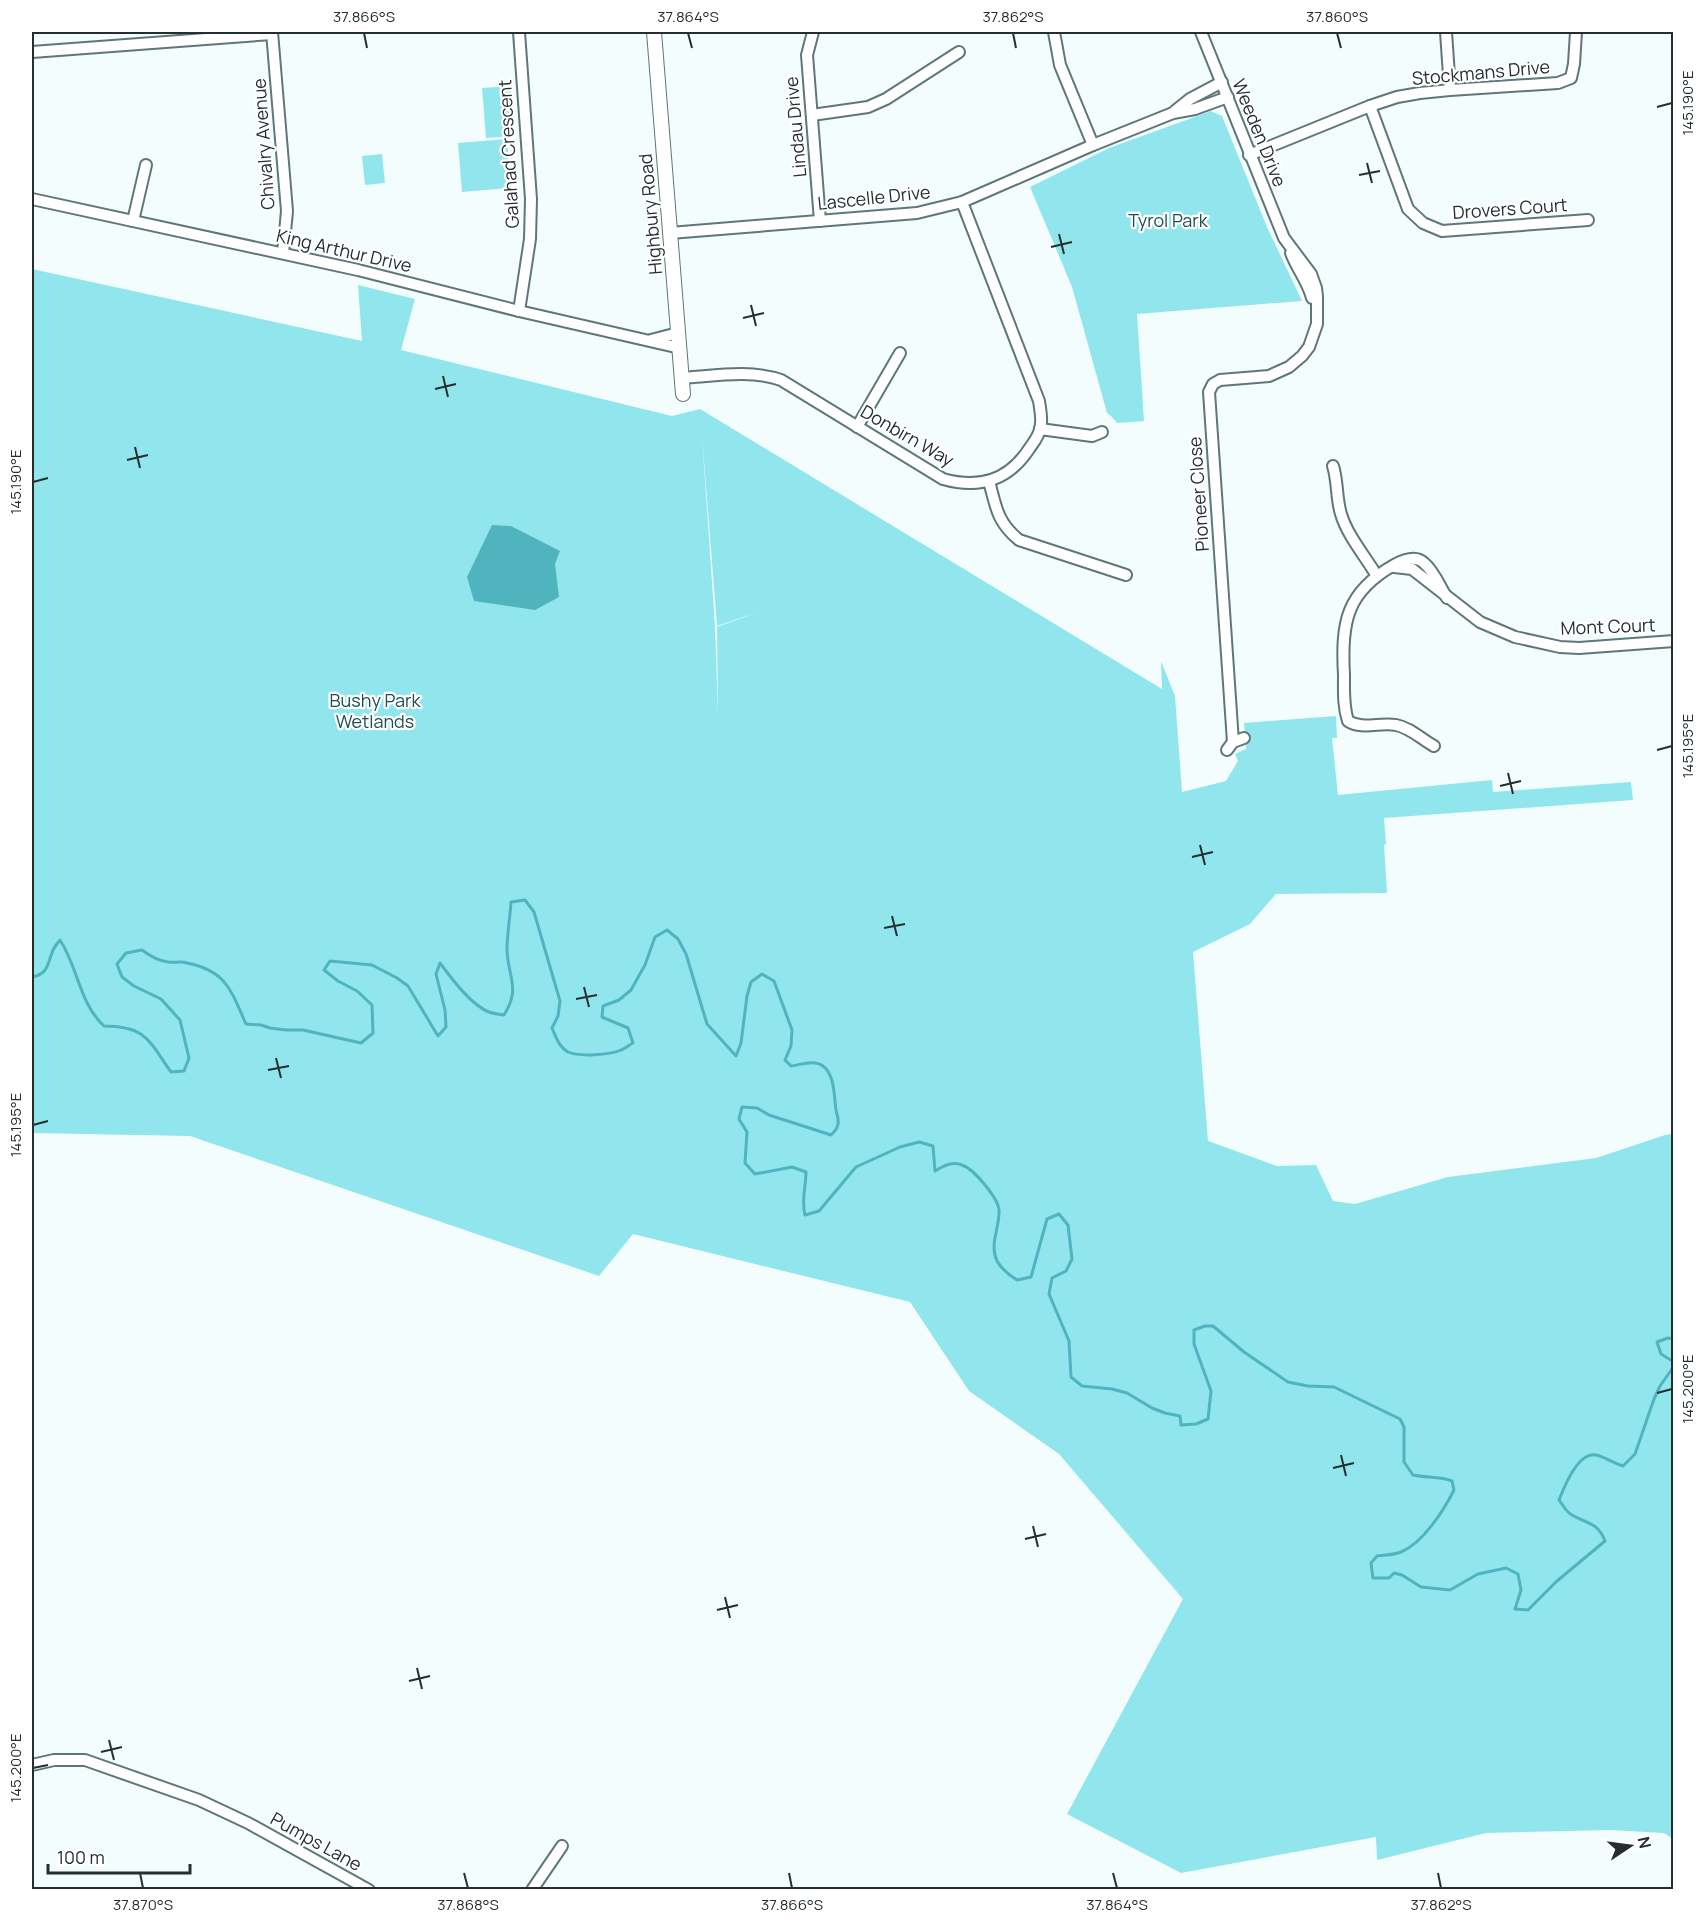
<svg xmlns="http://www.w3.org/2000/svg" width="1705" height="1921" font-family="Manrope,sans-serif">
<rect width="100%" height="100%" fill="#f3fdfe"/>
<g fill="#91e6ee" fill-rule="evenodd">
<path d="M510 86 514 136 486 138 482 88Z"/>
<path d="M1211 111 1222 116 1267 227 1302 301 1137 314 1144 421 1117 423 1111 416 1107 413 1072 287 1030 187 1109 148Z"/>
<path d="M507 139 511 188 462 192 458 143Z"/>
<path d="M382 154 385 183 365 185 362 156Z"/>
<path d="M32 269 362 341 358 285 415 299 401 350 672 416 700 409 1162 689 1161 661 1175 696 1182 792 1226 781 1238 761 1235 754 1246 749 1244 723 1336 716 1337 738H1332L1338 795 1492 780 1493 792 1631 782 1633 800 1384 818 1386 844 1384 845 1387 893 1276 894 1250 924 1193 952 1208 1141 1277 1166 1316 1165 1333 1201 1355 1204 1448 1177 1596 1158 1665 1135 1673 1134V1839L1664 1833 1611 1830 1486 1833 1377 1860 1376 1837 1181 1873 1067 1814 1183 1599 1059 1454 969 1391 910 1302 633 1234 599 1276 190 1136 32 1133ZM702 435 717 626 758 612 717 627 718 714 715 626Z"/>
</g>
<path fill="#4fb4bd" d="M492 525 511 526 560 551 555 564 559 597 535 610 474 601 467 577Z"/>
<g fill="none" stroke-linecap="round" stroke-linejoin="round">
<g stroke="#4fb4bd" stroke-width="3">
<path d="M32 977C48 974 47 965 52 953 53 948 57 944 60 940 78 967 79 1003 104 1026 146 1026 149 1041 171 1072L184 1071 189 1058 180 1020 161 999 134 986 122 977 117 964 126 953 142 950C150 956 158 961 168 962 174 963 181 961 187 963 227 971 231 991 246 1024L261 1025 270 1028 286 1030H303L361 1043 373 1033 372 1005 357 991 338 981 324 970 330 961 372 965 397 978 408 986 438 1036 446 1027 445 1010 436 974 440 963C452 979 471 1005 489 1012 494 1014 500 1014 504 1015 521 988 508 978 507 950 507 935 510 918 511 902L525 900 534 912 560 1001 558 1016 552 1028C556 1037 559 1047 568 1052 579 1057 610 1055 621 1050 625 1049 629 1045 633 1043L628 1028 602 1017 603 1006 619 1000 631 990 645 965 655 937 667 930 678 939 686 954 707 1024 736 1056 741 1043 747 996 751 982 762 974 774 981 792 1030 791 1046 785 1060 791 1066C800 1065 814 1059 823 1066 835 1075 834 1097 836 1110 837 1115 839 1119 838 1124 837 1129 835 1131 831 1135L769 1115 757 1108 742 1107 739 1119 747 1132 745 1163 755 1174 792 1167 806 1172C806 1187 801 1200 805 1215L819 1211 856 1167 900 1147 919 1142 933 1146 935 1171C944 1166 952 1161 962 1165 974 1169 998 1198 999 1210 1000 1227 989 1244 997 1261 1002 1270 1009 1275 1017 1280L1031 1277 1047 1219 1059 1214 1068 1225 1072 1259 1066 1271 1052 1278 1049 1294 1069 1341 1071 1377 1082 1386 1112 1389 1127 1393 1152 1408 1165 1413 1180 1416 1181 1425 1196 1424 1208 1419 1211 1391 1194 1344V1330L1205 1326H1213L1244 1352 1288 1382 1308 1386 1334 1387 1400 1419 1404 1427V1462L1413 1475C1426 1478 1440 1476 1452 1481L1454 1490C1444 1510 1423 1543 1401 1552 1394 1555 1384 1555 1377 1556L1371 1563 1373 1578H1389L1394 1573 1402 1575 1421 1587 1450 1590 1478 1574 1506 1568 1518 1574 1521 1590 1515 1609 1528 1610 1557 1581 1605 1541C1598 1522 1587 1524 1572 1515 1566 1512 1563 1505 1559 1500 1564 1487 1578 1451 1596 1455 1605 1457 1614 1463 1623 1466L1635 1454 1654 1399 1660 1386 1674 1366"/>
<path d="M1674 1339 1668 1338 1657 1342 1661 1354 1674 1362"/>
</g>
<defs>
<g id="minor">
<path d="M272 32 287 211 283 253"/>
<path d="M813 32 807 55 820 221"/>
<path d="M1054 32 1060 65 1093 145"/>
<path d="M1201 32 1284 238 1311 274 1316 288 1317 296V324L1309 347 1302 356 1289 367 1269 376 1220 380 1213 384 1209 392 1233 742"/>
<path d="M1446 32 1450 90"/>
<path d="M32 52 272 34"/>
<path d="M1370 106 1408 209 1423 223 1442 231 1588 220"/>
<path d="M1175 111 1190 99 1222 82"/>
<path d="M812 115 868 107 886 99 959 52"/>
<path d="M1249 155 1370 106 1397 97 1420 93 1450 90 1558 83 1571 78 1574 64 1576 32"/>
<path d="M32 199 358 270 519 311 680 348"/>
<path d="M133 221 146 165"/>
<path d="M670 233 917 213 962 202 1093 145 1173 113 1195 109 1228 97"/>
<path d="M1291 253C1297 269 1308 282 1312 298"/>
<path d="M519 311 530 239 531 199 519 32"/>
<path d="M651 340 678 333"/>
<path d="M682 378C715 376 749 369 781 380L943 479C979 489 1008 481 1029 449 1033 443 1039 436 1040 429 1043 420 1040 409 1039 401L962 202"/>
<path d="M857 427 900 353"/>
<path d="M1040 429 1092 436 1102 432"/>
<path d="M1333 466C1338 482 1336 498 1341 514 1347 535 1365 556 1377 576"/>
<path d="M989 481C996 507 997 522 1019 540L1126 575"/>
<path d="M1394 567 1412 569 1480 622 1515 637 1560 647 1579 648 1674 641"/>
<path d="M1434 746C1421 739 1411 728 1396 725 1380 722 1362 730 1348 721 1343 706 1344 690 1344 675 1341 623 1346 592 1394 565 1403 560 1416 555 1424 563 1434 571 1440 587 1447 598"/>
<path d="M1227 750 1233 742 1244 738"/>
<path d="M32 1765 54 1760H85L199 1800 248 1823 369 1890"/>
<path d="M532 1890 562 1846"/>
</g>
<path id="major" d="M654 32 683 394"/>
</defs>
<use href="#minor" stroke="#5e7779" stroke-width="14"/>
<use href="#major" stroke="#5e7779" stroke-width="16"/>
<use href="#minor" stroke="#fff" stroke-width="10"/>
<use href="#major" stroke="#fff" stroke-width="14"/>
</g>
<path fill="none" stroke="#252f30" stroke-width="2" d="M364 33 367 48M688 33 692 48M1013 33 1016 48M1337 33 1341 48M1657 107 1672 103M1367 163 1372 183M1359 175 1380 171M1059 234 1064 254M1051 247 1072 242M751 305 756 326M743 318 764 313M443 376 448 397M435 389 456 384M135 447 140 468M127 460 148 455M33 482 48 478M1657 750 1672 746M1508 773 1513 794M1500 786 1521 781M1200 845 1205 865M1192 857 1213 852M892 916 897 936M884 928 905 924M584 987 589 1007M576 999 597 995M276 1058 281 1078M268 1070 289 1066M33 1125 48 1121M1657 1393 1672 1389M1341 1455 1346 1476M1333 1468 1354 1463M1033 1526 1038 1547M1025 1539 1046 1534M725 1597 730 1618M717 1610 738 1605M417 1668 422 1689M409 1681 430 1676M109 1740 114 1760M101 1752 122 1747M33 1768 48 1765M140 1873 143 1888M464 1873 468 1888M789 1873 792 1888M1113 1873 1117 1888M1438 1873 1441 1888"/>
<g text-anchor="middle" stroke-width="4.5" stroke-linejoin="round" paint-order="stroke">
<g font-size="18" fill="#252f30" stroke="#fff">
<text transform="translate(1481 73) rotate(-5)" y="6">Stockmans Drive</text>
<text transform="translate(796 127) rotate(-95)" y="6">Lindau Drive</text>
<text transform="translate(1259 133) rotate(68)" y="6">Weeden Drive</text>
<text transform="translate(264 144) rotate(-94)" y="6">Chivalry Avenue</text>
<text transform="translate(509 154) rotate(-93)" y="6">Galahad Crescent</text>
<text transform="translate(874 198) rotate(-6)" y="6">Lascelle Drive</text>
<text transform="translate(1510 209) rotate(-4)" y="6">Drovers Court</text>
<text transform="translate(651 214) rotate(-95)" y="6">Highbury Road</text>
<text transform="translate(344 251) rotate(13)" y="6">King Arthur Drive</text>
<text transform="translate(907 436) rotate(30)" y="6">Donbirn Way</text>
<text transform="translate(1199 494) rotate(-94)" y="6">Pioneer Close</text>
<text transform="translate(1608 627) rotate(-2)" y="6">Mont Court</text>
<text transform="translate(316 1842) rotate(29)" y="6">Pumps Lane</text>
</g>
<g font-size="18" fill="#214e52" stroke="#fff">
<text x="1168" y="227">Tyrol Park</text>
<text x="375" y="707">Bushy Park<tspan x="375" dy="21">Wetlands</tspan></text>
</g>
</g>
<rect width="1705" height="1921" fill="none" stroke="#ffffff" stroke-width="66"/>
<g transform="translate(1630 1846) rotate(77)" stroke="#ffffff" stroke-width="4.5" paint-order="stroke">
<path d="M0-4.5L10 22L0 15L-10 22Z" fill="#252f30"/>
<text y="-9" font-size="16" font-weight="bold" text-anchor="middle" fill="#252f30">N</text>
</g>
<path d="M48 1864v9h142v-9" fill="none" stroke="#252f30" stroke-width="3"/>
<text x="57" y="1864" font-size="18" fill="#252f30" stroke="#ffffff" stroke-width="4.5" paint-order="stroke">100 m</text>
<rect x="33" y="33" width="1639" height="1855" fill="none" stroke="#252f30" stroke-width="2"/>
<g font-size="15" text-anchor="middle" fill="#252f30">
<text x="364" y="22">37.866°S</text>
<text x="688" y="22">37.864°S</text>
<text x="1013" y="22">37.862°S</text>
<text x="1337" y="22">37.860°S</text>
<text transform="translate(1688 103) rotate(-90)" y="5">145.190°E</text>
<text transform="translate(16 482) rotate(-90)" y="5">145.190°E</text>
<text transform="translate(1688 746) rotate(-90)" y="5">145.195°E</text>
<text transform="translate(16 1125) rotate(-90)" y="5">145.195°E</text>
<text transform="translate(1688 1389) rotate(-90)" y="5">145.200°E</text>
<text transform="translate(16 1768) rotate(-90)" y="5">145.200°E</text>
<text x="143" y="1910">37.870°S</text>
<text x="468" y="1910">37.868°S</text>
<text x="792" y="1910">37.866°S</text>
<text x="1117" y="1910">37.864°S</text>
<text x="1441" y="1910">37.862°S</text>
</g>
</svg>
